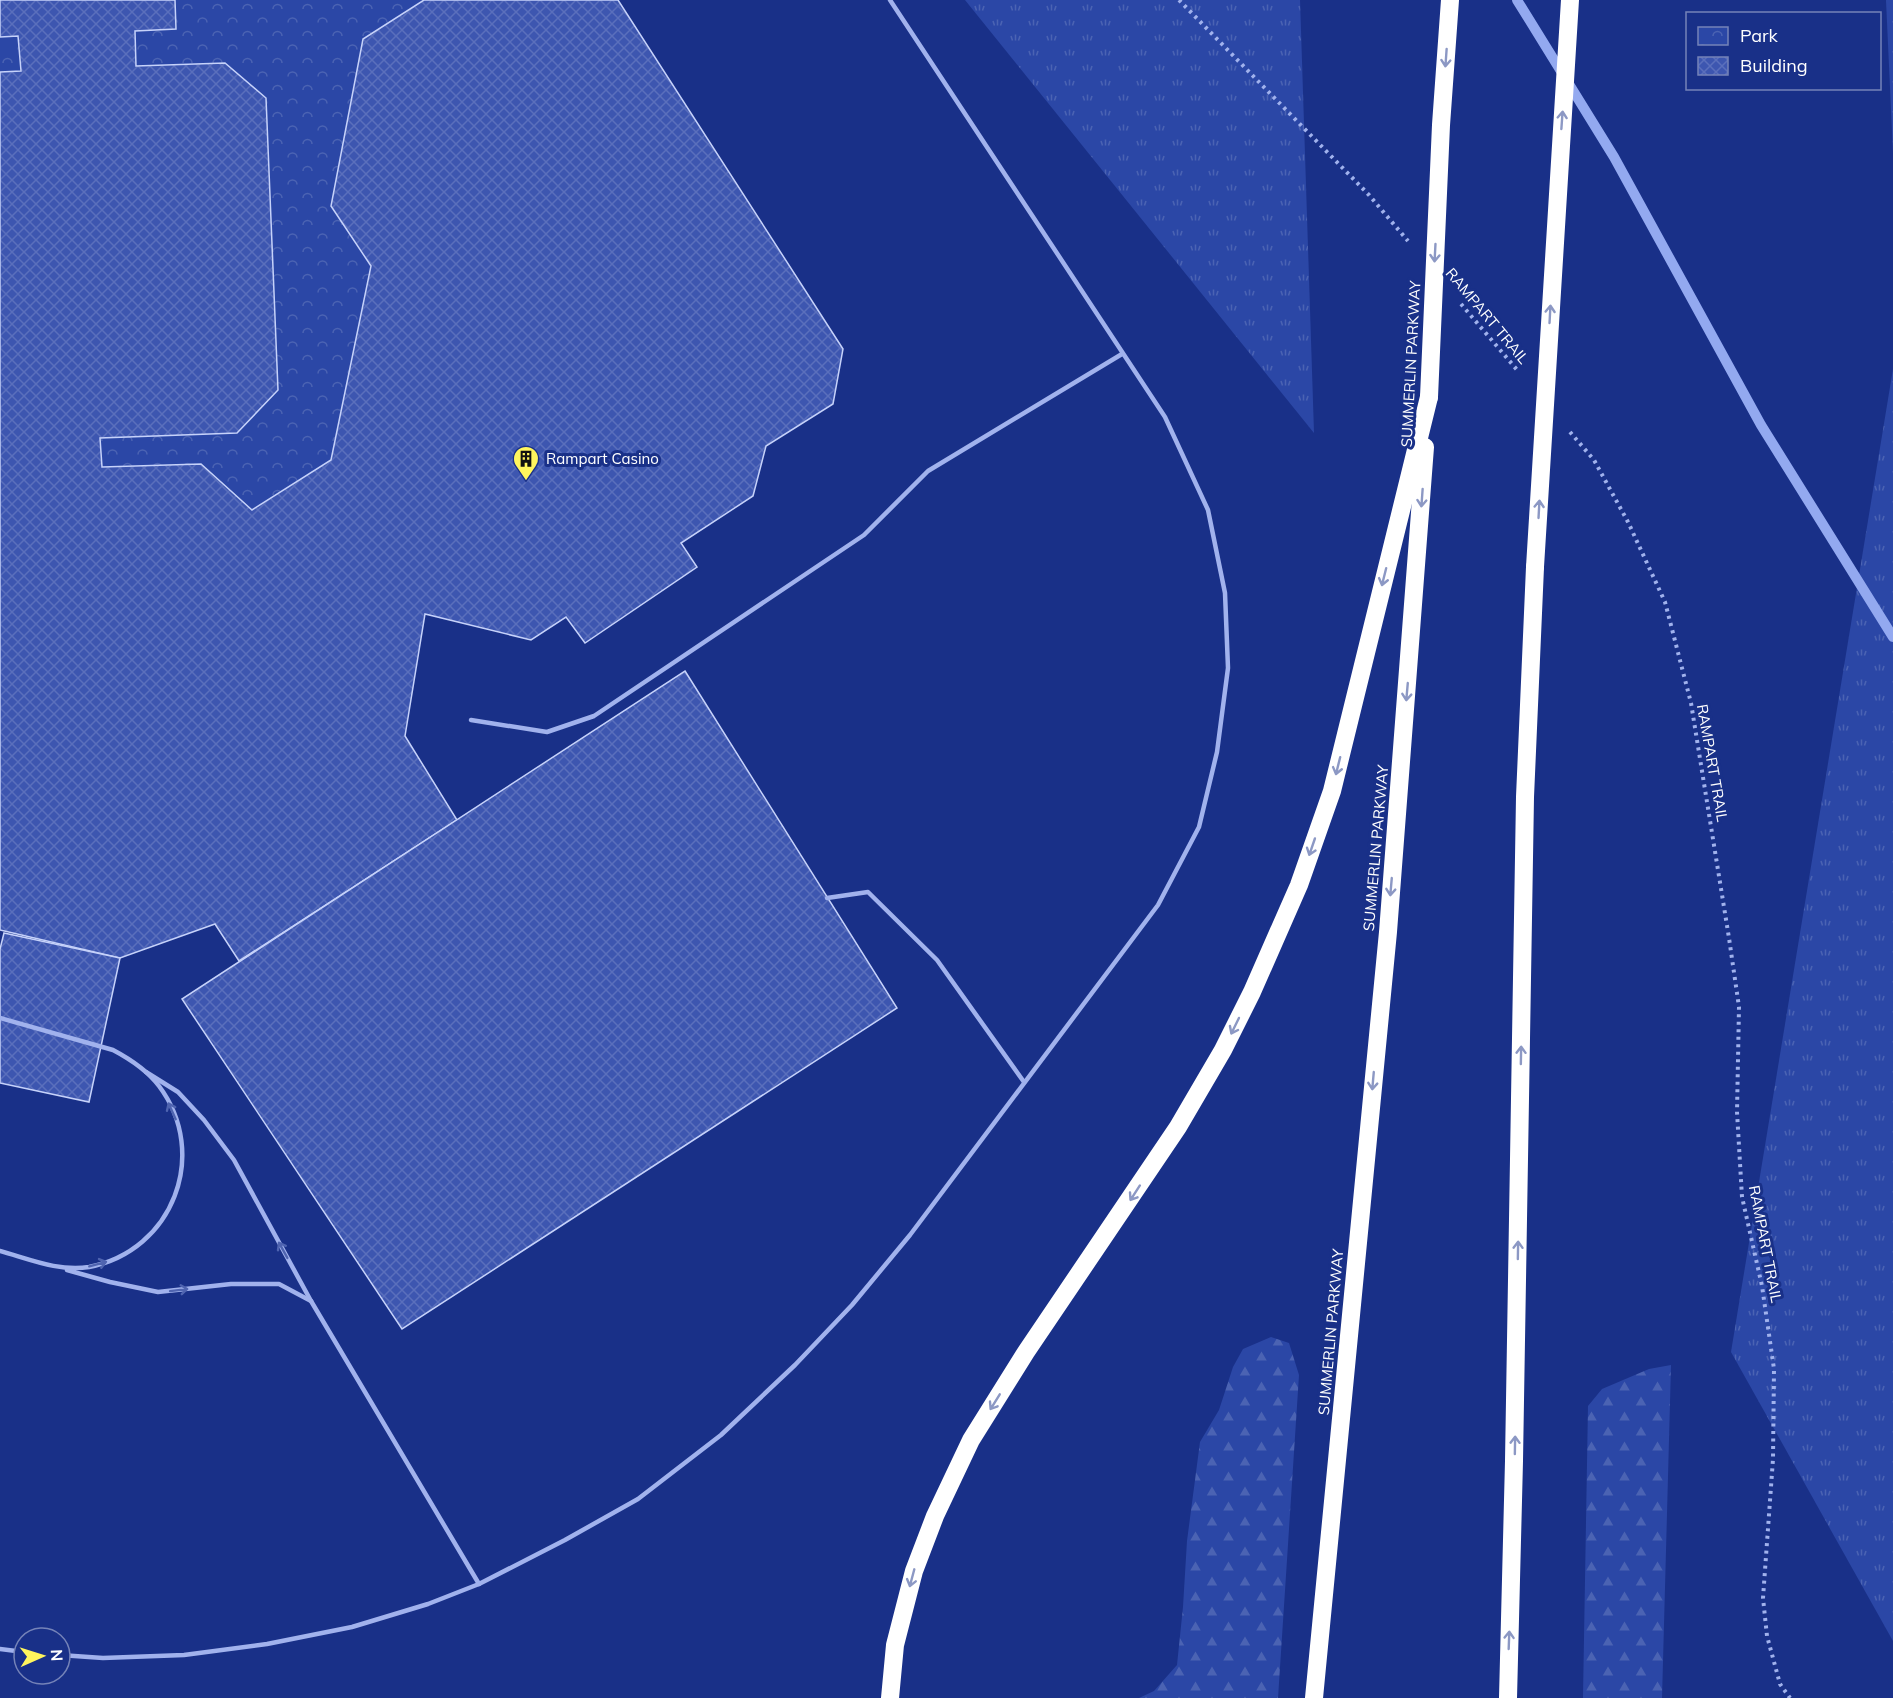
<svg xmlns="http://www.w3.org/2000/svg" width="1893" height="1698" font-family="Mulish,sans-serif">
<defs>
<pattern id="grass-tufts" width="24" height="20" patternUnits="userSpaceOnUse" patternTransform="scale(1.5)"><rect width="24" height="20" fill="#2b47a6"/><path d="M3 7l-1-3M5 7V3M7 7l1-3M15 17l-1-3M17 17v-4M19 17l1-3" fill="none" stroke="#4b63b3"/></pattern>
<pattern id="forest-firs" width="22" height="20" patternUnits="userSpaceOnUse" patternTransform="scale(1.5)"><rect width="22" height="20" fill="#2b47a6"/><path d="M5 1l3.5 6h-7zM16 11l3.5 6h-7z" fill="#4b63b3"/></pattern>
<pattern id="park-crowns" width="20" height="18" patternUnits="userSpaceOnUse" patternTransform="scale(1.5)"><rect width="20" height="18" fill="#2b47a6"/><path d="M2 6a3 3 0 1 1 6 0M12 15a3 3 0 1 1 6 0" fill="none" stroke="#4b63b3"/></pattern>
<pattern id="building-cross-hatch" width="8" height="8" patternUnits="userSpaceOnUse" patternTransform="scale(1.5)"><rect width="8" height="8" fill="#3d56b0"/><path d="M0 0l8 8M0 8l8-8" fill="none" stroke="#5a6fbc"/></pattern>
</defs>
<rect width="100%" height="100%" fill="#193088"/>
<g fill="url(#grass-tufts)">
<path d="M965 0H1300L1314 433Z"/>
<path d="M1886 0H1893V153Z"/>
<path d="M1893 369V1641L1731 1352Z"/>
</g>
<g fill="url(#forest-firs)">
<path d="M1271 1337 1289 1343 1299 1375 1278 1698H1139L1154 1691 1177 1665 1183 1607 1187 1541 1200 1442 1219 1410 1233 1367 1243 1349Z"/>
<path d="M1671 1365 1662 1698H1583L1588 1406 1602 1389 1649 1369Z"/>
</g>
<g fill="url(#park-crowns)">
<path d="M175 0H424L363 39 331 206 371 266 331 460 252 510 201 464 102 467 100 438 237 433 278 389 266 98 225 63 136 66 135 31Z"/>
<path d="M18 36 21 71 0 72V37Z"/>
</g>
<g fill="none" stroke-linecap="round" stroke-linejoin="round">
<path stroke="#93a9f0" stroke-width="10" d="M1517 0 1614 157 1761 425 1893 637"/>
</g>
<g fill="url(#building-cross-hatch)" stroke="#c6d2fa" stroke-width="1.5">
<path d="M0 0H175L176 29 135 31 136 66 225 63 266 98 278 390 237 433 100 438 102 467 201 464 252 510 331 460 371 266 331 206 363 39 424 0H618L843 349 833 404 766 446 753 496 681 543 697 567 585 643 566 617 531 640 425 614 405 736 457 820 239 961 215 924 120 958 0 930V72L21 71 18 36 0 37Z"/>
<path d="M685 671 897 1008 402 1329 182 999Z"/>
<path d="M4 933 120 958 89 1102 0 1083V949Z"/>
</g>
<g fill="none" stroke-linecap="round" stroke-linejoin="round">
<g stroke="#a1b2ed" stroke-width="4" stroke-dasharray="3 4.5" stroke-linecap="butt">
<path d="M1179 0 1369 195 1408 241"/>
<path d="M1461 304 1518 371"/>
<path d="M1570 432 1594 460 1628 522 1665 602 1691 703 1729 938 1739 1007 1737 1112 1742 1197 1762 1286 1774 1369 1773 1459 1763 1598 1767 1636 1780 1684 1790 1698"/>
</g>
<g stroke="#a1b2ed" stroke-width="4.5">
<path d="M471 720 547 732 594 716 864 535 928 471 1122 354"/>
<path d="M827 898 868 892 937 960 1024 1082"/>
<path d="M0 1018 113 1050C130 1059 147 1070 159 1086 210 1154 173 1251 89 1267 59 1272 29 1259 0 1251"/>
<path d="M146 1072 178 1092 204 1120 234 1160 311 1301 479 1584"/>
<path d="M67 1270 110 1282 158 1292 231 1284H279L311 1301"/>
<path d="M0 1649 24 1652"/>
<path d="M60 1655 103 1658 184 1655 267 1644 352 1627 428 1604 479 1584 565 1540 638 1499 721 1435 795 1365 852 1305 910 1235 1158 905 1199 827 1217 752 1228 668 1225 593 1208 510 1165 417 890 0"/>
</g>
<g stroke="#fff" stroke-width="18">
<path d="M890 1698 895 1645 914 1571 935 1516 971 1440 1026 1352 1178 1127 1223 1050 1252 992 1299 885 1332 791 1429 397"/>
<path d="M1314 1698 1388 932 1425 447"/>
<path d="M1508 1698 1514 1461 1525 797 1535 567"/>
</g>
<g stroke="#fff" stroke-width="18">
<path d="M1429 397 1441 125 1450 0"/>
<path d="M1535 567 1570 0"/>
</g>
</g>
<defs><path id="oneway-shaft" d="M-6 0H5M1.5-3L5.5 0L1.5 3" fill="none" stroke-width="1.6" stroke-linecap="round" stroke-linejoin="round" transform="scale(1.5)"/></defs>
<g stroke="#8c98c4">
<use href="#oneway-shaft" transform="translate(1446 58) rotate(94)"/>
<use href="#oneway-shaft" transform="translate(1562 120) rotate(-86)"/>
<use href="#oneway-shaft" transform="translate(1435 253) rotate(93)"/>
<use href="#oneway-shaft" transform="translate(1550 314) rotate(-87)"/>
<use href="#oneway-shaft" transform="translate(1422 498) rotate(94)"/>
<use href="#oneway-shaft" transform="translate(1539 509) rotate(-87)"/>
<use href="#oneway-shaft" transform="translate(1384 577) rotate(104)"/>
<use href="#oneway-shaft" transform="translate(1407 692) rotate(95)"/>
<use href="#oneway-shaft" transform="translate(1338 766) rotate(104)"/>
<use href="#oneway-shaft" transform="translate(1312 847) rotate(109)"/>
<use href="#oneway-shaft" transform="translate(1391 887) rotate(95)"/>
<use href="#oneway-shaft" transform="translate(1235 1026) rotate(116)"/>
<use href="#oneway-shaft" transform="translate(1521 1055) rotate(-89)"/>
<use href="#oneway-shaft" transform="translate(1373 1081) rotate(95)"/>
<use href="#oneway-shaft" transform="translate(1135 1193) rotate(123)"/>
<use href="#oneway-shaft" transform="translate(1518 1250) rotate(-89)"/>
<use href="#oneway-shaft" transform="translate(995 1402) rotate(122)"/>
<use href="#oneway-shaft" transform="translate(1515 1445) rotate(-89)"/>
<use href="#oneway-shaft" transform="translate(912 1578) rotate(105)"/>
<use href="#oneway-shaft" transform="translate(1509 1640) rotate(-88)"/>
</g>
<g stroke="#4f64b0">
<use href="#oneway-shaft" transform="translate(172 1111) rotate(-114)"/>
<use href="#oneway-shaft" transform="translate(283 1250) rotate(-119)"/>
<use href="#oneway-shaft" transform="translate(98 1264) rotate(-15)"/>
<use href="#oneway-shaft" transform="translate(179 1290) rotate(-7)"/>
</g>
<defs>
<symbol id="building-pin" viewBox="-11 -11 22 30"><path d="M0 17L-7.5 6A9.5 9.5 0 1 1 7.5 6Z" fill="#fff55d" stroke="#193088"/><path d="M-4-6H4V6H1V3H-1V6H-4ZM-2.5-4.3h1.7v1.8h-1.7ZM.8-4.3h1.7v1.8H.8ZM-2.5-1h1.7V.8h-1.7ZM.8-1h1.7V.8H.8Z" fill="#111"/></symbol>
</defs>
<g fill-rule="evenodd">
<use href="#building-pin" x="511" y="444" width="30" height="40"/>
</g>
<g text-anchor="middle" stroke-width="6" stroke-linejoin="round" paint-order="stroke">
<g font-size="15" fill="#fff" stroke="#193088">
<text transform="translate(1487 316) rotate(50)" y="5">RAMPART TRAIL</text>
<text transform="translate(1411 364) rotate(-87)" y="5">SUMMERLIN PARKWAY</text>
<text transform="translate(1712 763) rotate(80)" y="5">RAMPART TRAIL</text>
<text transform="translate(1376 848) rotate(-85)" y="5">SUMMERLIN PARKWAY</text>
<text transform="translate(1765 1244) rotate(79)" y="5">RAMPART TRAIL</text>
<text transform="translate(1331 1332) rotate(-85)" y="5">SUMMERLIN PARKWAY</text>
</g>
<g font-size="15" fill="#fff" stroke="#193088" text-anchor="start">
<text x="546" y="464">Rampart Casino</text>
</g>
</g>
<rect x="1686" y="12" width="195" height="78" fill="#193088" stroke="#7583b8" stroke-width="1.5"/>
<rect x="1698" y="27" width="30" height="18" fill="url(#park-crowns)" stroke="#7583b8" stroke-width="1.5"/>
<text x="1740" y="42" font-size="18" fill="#ffffff">Park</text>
<rect x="1698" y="57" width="30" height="18" fill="url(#building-cross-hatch)" stroke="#7583b8" stroke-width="1.5"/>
<text x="1740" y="72" font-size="18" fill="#ffffff">Building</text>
<g transform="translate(42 1656) rotate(87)"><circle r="28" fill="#193088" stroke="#7583b8" stroke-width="1.5"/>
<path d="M0-4.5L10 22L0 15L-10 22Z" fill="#fff55d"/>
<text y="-9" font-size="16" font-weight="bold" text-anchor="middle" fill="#ffffff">N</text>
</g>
</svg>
